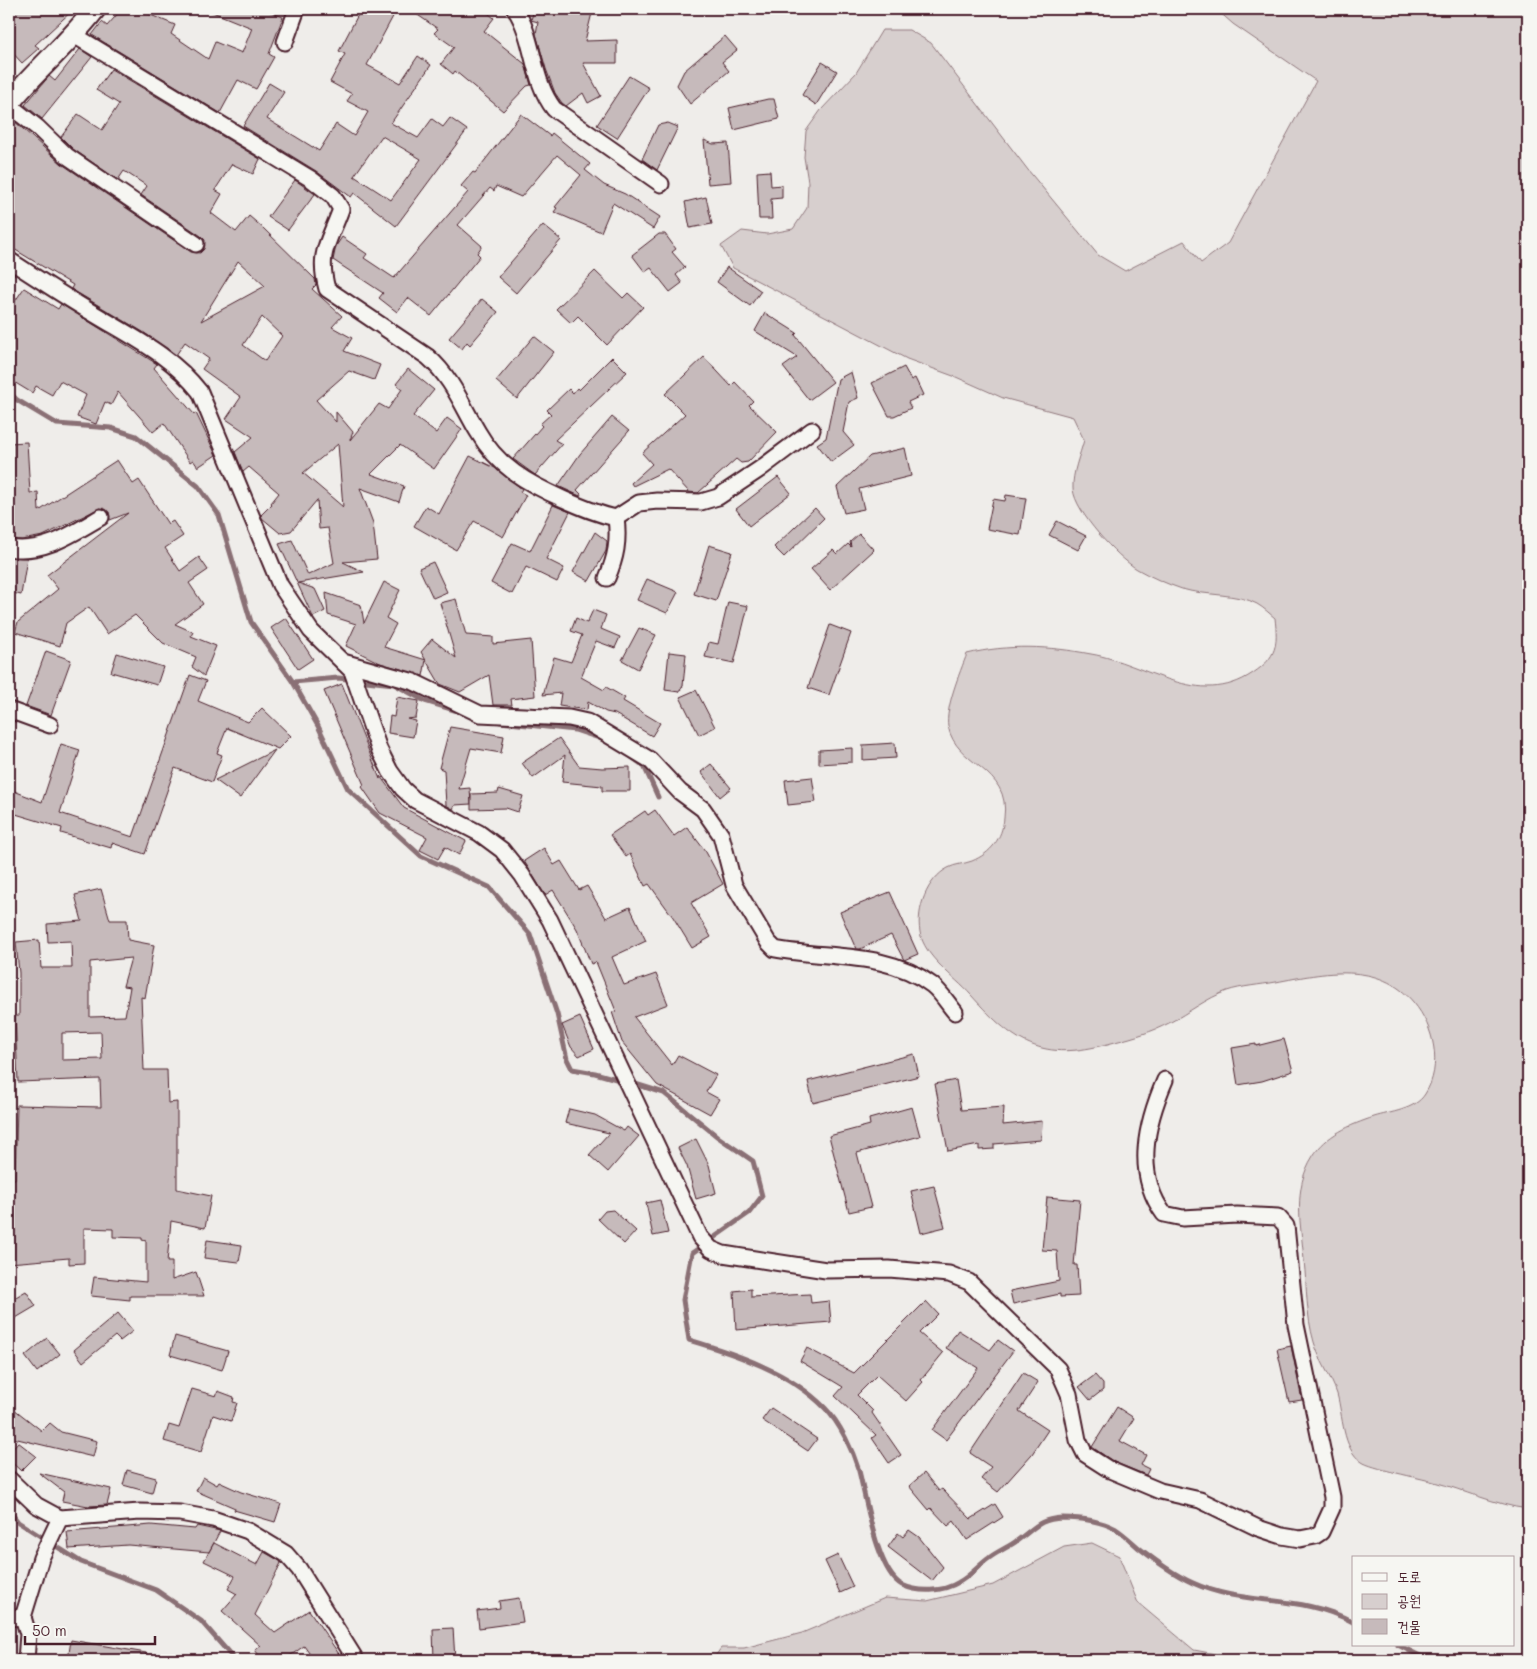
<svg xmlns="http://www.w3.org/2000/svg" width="1537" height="1669" font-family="Mali,'Poor Story',sans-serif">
<rect width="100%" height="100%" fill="#efedea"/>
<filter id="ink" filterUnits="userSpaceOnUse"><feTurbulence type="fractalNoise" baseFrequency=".02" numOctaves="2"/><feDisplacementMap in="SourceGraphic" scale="10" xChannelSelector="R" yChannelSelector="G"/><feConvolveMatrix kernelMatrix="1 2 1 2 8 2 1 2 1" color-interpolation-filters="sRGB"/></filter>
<g filter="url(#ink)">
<g fill="#d7cfce" stroke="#90777c">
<path d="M1216 9H1528V1509C1495 1505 1465 1490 1434 1482 1420 1478 1370 1468 1362 1462 1342 1449 1343 1415 1337 1394 1331 1376 1319 1360 1314 1342 1306 1315 1307 1288 1304 1260 1301 1225 1292 1189 1313 1156 1326 1135 1350 1125 1374 1117 1390 1112 1415 1110 1425 1094 1443 1066 1434 1027 1414 1003 1379 960 1323 973 1276 982 1260 985 1242 986 1227 991 1207 998 1188 1013 1169 1023 1152 1032 1134 1037 1115 1042 1046 1062 1018 1048 971 995 955 977 924 957 920 932 916 909 927 879 948 868 955 864 964 864 972 861 991 853 1002 839 1004 818 1011 767 956 767 948 726 945 708 960 672 967 654 1008 644 1049 646 1091 654 1146 663 1199 710 1253 673 1277 657 1278 645 1275 618 1270 614 1264 608 1257 604 1238 593 1205 596 1182 589 1167 584 1151 577 1137 569 1117 557 1075 512 1073 489 1072 473 1080 455 1084 440L1073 417 1003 398 956 377 907 359 733 268 721 246 742 231 767 234 793 229 807 208 808 182 804 157 806 131 821 110 856 73 882 30H909L931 43 1028 170 1098 255 1125 271 1184 241 1201 263 1228 243 1316 81 1233 24Z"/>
<path d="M1092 1543 1119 1556 1138 1603 1194 1650 1248 1660H693L716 1655 721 1648H744L802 1633 885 1598 927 1601 993 1585 1064 1547Z"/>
</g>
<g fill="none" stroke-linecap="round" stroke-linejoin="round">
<g stroke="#8a6f74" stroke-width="5">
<path d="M9 392 17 400 57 424 111 428 136 436 198 486 219 515 251 622 293 682 318 726 348 789 421 856 489 887 530 934 557 1014 567 1059 572 1069 595 1073 623 1081"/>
<path d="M293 682 338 678 394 684 425 701 461 712"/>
<path d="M500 722 575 730 605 740"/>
<path d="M633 758 644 766 658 797"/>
<path d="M632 1083 664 1093 718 1137 753 1161 762 1196 749 1213 692 1253 683 1300 689 1340C736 1354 790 1372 825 1408 840 1423 853 1451 859 1471 866 1498 877 1572 902 1585 919 1593 943 1592 959 1582 970 1576 979 1565 989 1558 998 1551 1009 1547 1018 1540 1035 1528 1039 1519 1062 1518 1080 1518 1101 1521 1116 1529 1124 1534 1132 1542 1139 1548 1156 1561 1173 1574 1193 1583 1245 1607 1299 1593 1353 1622"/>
<path d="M9 1510 18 1522 81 1562 156 1590 201 1621 235 1660"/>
<path d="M1398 1645 1428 1660"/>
</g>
</g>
<g fill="#c6babb" stroke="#4a1f2b" fill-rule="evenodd">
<path d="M9 9H74L35 45 39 48 22 63 9 49Z"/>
<path d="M122 9H136L175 25 171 34 208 59 215 42 242 53 252 28 205 9H263L283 17 269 54 274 57 256 89 238 80 220 113 92 35 102 22 107 26Z"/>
<path d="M361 9H397L367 65 400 83 418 56 431 65 391 123 418 138 432 119 443 127 450 118 467 130 396 226 354 193 351 197 316 171 243 126 269 83 284 92 267 119 319 151 336 124 354 136 368 112 347 101 352 94 330 82 345 54 339 51ZM382 136 421 159 391 200 354 176Z"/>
<path d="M409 9H483L494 18 484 31 525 64 531 85 527 86 503 111 455 71 453 74 441 64 454 47 434 33 438 29Z"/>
<path d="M534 9H593L585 41 617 40V63H583L601 96 588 103 583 93 566 106 562 103 555 93 546 69 536 34 538 22 531 20Z"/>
<path d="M725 36 737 50 722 62 729 71 690 104 677 85 684 71Z"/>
<path d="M80 49 92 57 42 119 25 105 49 76 55 81Z"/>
<path d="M822 62 837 71 816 105 802 95Z"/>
<path d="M111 69 260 159 253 174 232 164 215 190 222 194 211 213 236 232 249 216 263 228 315 279 316 285 312 289 342 316 332 327 352 338 344 351 380 365 374 380 349 371 316 400 336 422V412L353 432 350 440 379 404 388 409 402 389 396 384 408 369 434 390 413 416 436 433 447 418 462 429 434 469 400 445 371 474 404 486 399 502 360 488 373 523 377 559 343 562 364 572 298 583 315 589 325 611 313 617 279 544 292 540 308 575 334 563 328 528 319 529 317 500 291 531 280 533 262 518 261 515 272 504 271 503 279 493 249 467 243 472 235 452 253 437 226 419 241 397 202 369 209 359 185 342 176 355 143 332 71 289 73 285 9 246V126L13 120 62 164 191 252 200 253 204 249 205 240 201 236 141 195 147 186 124 171 118 180 73 149 61 137 78 114 102 130 119 104 96 90ZM238 261 265 286 201 321ZM262 317 282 336 265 361 243 345ZM338 444 343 507 303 473Z"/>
<path d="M629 76 649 88 617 138 597 125Z"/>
<path d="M768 99H774L779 119 734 130 729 108Z"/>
<path d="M521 114 550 136 552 133 590 164 585 170 604 185 625 194 660 217 653 229 613 203 601 232 554 212 557 208 555 207 581 175 557 155 521 197 496 186 494 191 490 188 458 225 482 246 477 253 480 256 431 316 408 298 397 312 379 298 383 293 333 260 336 246 342 237 367 254 364 258 394 278 468 192 461 186 473 172 475 173Z"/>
<path d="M668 123 678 127 657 170 642 159 658 125Z"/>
<path d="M704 140 713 144 728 143 731 182 708 184Z"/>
<path d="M770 171 771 186 782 185V198L771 199 772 219H759L757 172Z"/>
<path d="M295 180 315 194 288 230 268 217Z"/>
<path d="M706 197 712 224 690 228 685 202Z"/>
<path d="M543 225 561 240 516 293 498 277Z"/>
<path d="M659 234H665L676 249 672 252 685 267 676 275 682 283 670 292 651 268 645 272 632 255Z"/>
<path d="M727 267 761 291 750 306 717 282Z"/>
<path d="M595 271 623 298 628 293 643 307 607 345 578 316 571 323 556 309Z"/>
<path d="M24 288 58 309 61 304 157 364 154 368 194 414 196 413 216 455 198 467 193 460 190 462 164 423 153 432 118 392 111 405 105 402 96 424 77 417 86 395 60 381 52 395 36 386 32 393 9 379V310Z"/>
<path d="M482 299 498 312 470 345 467 342 462 349 449 338Z"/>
<path d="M765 313 797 333 795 335 833 382 809 400 783 367 797 357 755 331Z"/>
<path d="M534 336 554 352 517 399 496 381Z"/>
<path d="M612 357 627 372 555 440 562 444 535 475 513 459 542 426 540 424 551 414 547 410 569 389 573 393 577 388 579 390Z"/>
<path d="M704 357 731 386 735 382 753 401 749 405 777 432 748 462 741 463 736 459 698 493 689 492 668 469 633 486 631 483 652 464 642 453 685 414 665 394Z"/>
<path d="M904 367 911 380 915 378 923 395 908 402 911 408 894 416H889L872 383Z"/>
<path d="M851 372 858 398 849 402 843 432 854 445 831 462 817 444 826 438 838 379Z"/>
<path d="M612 417 629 431 577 490 581 494 580 496 558 486 580 454Z"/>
<path d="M27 442 30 493 38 492 39 511 117 460 133 484 139 480 168 524 173 521 183 536 165 548 180 571 199 557 208 570 189 583 203 604 175 624 193 632 191 636 216 646 204 676 192 667 196 657 163 643 135 615 107 634 89 607 66 623 60 646 15 632 18 622 58 589 47 575 128 513 110 520 109 512 100 508 43 536 22 540 9 539V443Z"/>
<path d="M905 448 911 476 859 489 864 509 844 513 837 487 870 456Z"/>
<path d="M470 456 495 468 522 489 520 492 526 495 503 537 474 521 456 550 414 526 426 506 439 514Z"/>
<path d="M778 477 791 493 749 526 736 509Z"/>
<path d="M1006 495 1026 498 1020 535 987 529 993 499 1005 501Z"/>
<path d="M553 505 570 512 546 559 564 568 557 582 526 567 512 594 491 583 512 543 530 551Z"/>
<path d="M815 508 824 518 784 557 774 547Z"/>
<path d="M1057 521 1086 536 1078 550 1049 535Z"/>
<path d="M595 532 607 541 606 551 589 581 573 572Z"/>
<path d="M859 534 874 550 830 590 811 569 833 550 837 554 848 544 851 547 850 542Z"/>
<path d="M709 545 732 552 716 601 694 594Z"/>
<path d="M9 557 27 558 21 595 9 592Z"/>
<path d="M433 562 447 592 433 598 419 568Z"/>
<path d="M647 579 678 592 667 613 637 600Z"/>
<path d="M384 582 400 590 386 618 396 624 384 647 426 660 423 676 380 663 346 646 356 624 328 615 326 593 361 605 364 623Z"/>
<path d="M456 599 466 635 493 637V644L531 640 535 696 511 699 512 705H493L489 675 460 692 440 684 421 652 432 639 456 658 440 603Z"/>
<path d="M728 602 748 606 734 663 705 657 709 642 718 644Z"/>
<path d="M593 610 606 615 601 629 620 637 615 648 596 641 581 677 604 690 606 687 625 698 623 701 660 723 652 736 615 714 606 712 588 702 587 710 559 706 561 693 543 695 554 657 571 662 582 635 571 631 576 618 587 623Z"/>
<path d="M286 618 313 659 298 669 271 628Z"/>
<path d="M830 625 851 633 829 695 808 688Z"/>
<path d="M639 628 656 635 638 669 622 660Z"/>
<path d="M46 651 71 660 51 715 26 706Z"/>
<path d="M669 652 686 654 683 686 679 692 665 690Z"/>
<path d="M117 653 163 667 157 685 111 672Z"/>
<path d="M190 675 206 681 198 701 248 722 262 708 291 736 278 749 227 728 217 753 222 755 212 782 175 768 145 854 112 843 111 848 61 833 62 828 9 812V789L42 802 61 744 80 750 60 813 133 837Z"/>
<path d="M342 684 380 779V776L404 808 466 841 459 855 445 847 438 859 420 850 427 837 380 813 362 787 364 785 324 691Z"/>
<path d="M696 690 715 727 699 735 680 697Z"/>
<path d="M397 697 419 701 416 718 407 719 416 721 413 737 388 733 390 716 394 717Z"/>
<path d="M450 727 504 736 501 753 471 748 459 789 470 788 471 804 455 805 453 809 446 805 444 770 439 768Z"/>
<path d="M559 738 579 766 602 768 630 767V791H602V786L562 782 565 755 533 778 522 763Z"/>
<path d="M895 743 896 758 863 760V745Z"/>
<path d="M852 748V762L819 764V750Z"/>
<path d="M275 750 240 798 215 780Z"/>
<path d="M711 764 731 788 720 797 701 772Z"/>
<path d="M812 777 816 802 788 805 785 780Z"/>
<path d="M499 789 523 796 518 812 506 808 471 809V794L498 793Z"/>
<path d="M655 810 674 836 687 827 706 852 723 884 691 903 711 937 692 948 673 917 649 884 645 886 630 854 626 857 610 835 645 811 648 815Z"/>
<path d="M544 848 554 865 561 861 579 890 587 886 606 918 630 907 646 941 612 957 624 985 656 974 668 1004 634 1017 672 1065 678 1055 716 1075 706 1092 719 1099 710 1114 657 1085 622 1042 612 1012 616 1011 596 962 591 964 577 929 553 890 545 895 524 861Z"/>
<path d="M101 889 110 920H127L128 940 154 945 145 998 141 997 144 1070H167L168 1103 177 1102V1189L211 1196 205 1228 171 1221 167 1262H172V1280L196 1272 204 1296H130V1300L91 1296 94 1277 146 1282V1241L142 1240V1238L113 1237V1229L84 1228V1263L69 1264V1258L9 1263V1179H15L17 1105 101 1107 100 1079 18 1082 15 1016H19V973L16 942 39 940 41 968H72L71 941 48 942 47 924 82 921 75 895ZM131 958 123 986 130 987 125 1016 90 1017V962ZM101 1032 102 1059 62 1060V1033Z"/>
<path d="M890 892 918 954 904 960 891 935 860 949H856L840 912Z"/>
<path d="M580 1017 594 1049 579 1056 571 1047 562 1025Z"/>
<path d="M1284 1039 1293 1071 1262 1081 1238 1085 1232 1048 1256 1044V1046Z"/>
<path d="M914 1054 919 1076 813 1103 808 1081Z"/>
<path d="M956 1080 961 1110 1004 1107 1003 1125 1042 1121 1041 1140 994 1144V1149L979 1150V1145L948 1151 935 1084Z"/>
<path d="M912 1107 920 1136 857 1153 871 1207 849 1212 829 1136 870 1125 869 1119Z"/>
<path d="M569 1109 595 1115 624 1131 627 1127 639 1136 608 1172 589 1155 609 1133 565 1123Z"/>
<path d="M696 1139 709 1165 716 1193 696 1199 687 1166 678 1148Z"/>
<path d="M934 1186 945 1227 921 1233 911 1191Z"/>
<path d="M1047 1197 1080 1200 1074 1265H1077L1079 1296 1060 1297V1294L1013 1304 1010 1291 1059 1281 1057 1251 1042 1250Z"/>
<path d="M660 1200 668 1233 653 1236 646 1203Z"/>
<path d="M613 1210 636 1231 624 1244 598 1219 605 1211Z"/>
<path d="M207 1240 242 1245 239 1262 204 1258Z"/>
<path d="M751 1289V1297L810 1294 811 1303 829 1301 831 1322 736 1330 734 1291Z"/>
<path d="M26 1291 36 1306 9 1322V1301Z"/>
<path d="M926 1301 938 1314 919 1333 943 1353 921 1380 923 1382 906 1401 877 1375 857 1395 873 1411 872 1413 901 1455 889 1463 872 1438 876 1435 835 1396 843 1387 800 1361 807 1348 854 1373Z"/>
<path d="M118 1313 133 1331 120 1341 115 1336 83 1362 74 1350Z"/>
<path d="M958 1330 990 1350 998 1340 1013 1351 946 1440 932 1430 978 1368 946 1348Z"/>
<path d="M175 1336 228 1351 222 1370 170 1355Z"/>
<path d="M47 1338 60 1354 37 1372 25 1356Z"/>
<path d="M1291 1346 1302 1400 1289 1402 1277 1349Z"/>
<path d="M1023 1373 1038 1382 1019 1411 1048 1430 1032 1454 998 1492 981 1479 991 1467 970 1453Z"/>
<path d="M1095 1375 1103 1384V1390L1090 1400 1079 1387Z"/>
<path d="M192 1389 216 1396 218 1391 234 1397 233 1402 237 1403 231 1421 213 1415 201 1452 164 1441 169 1425 179 1428Z"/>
<path d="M9 1405 42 1431 50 1423 61 1432 97 1441 93 1457 9 1437Z"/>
<path d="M1117 1407 1134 1418 1120 1441 1146 1455 1141 1465 1149 1469 1146 1475 1114 1462 1092 1447Z"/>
<path d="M771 1408 817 1439 808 1451 762 1420Z"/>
<path d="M18 1442 36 1456 21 1471 9 1460V1452Z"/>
<path d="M127 1470 156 1478 152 1493 123 1485Z"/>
<path d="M39 1473 111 1489 107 1505 88 1506 62 1501 64 1492Z"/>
<path d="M924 1473 939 1491 942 1489 971 1519 995 1504 1003 1517 967 1540 954 1521 948 1526 931 1508 929 1510 909 1486Z"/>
<path d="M203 1477 217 1485 219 1482 241 1492 281 1504 275 1522 234 1510 235 1508 196 1491Z"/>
<path d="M151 1525 195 1529 197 1526 220 1531 209 1552 128 1545 69 1549 67 1532Z"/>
<path d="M909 1530 919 1537 943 1567 932 1581 888 1547 898 1533 903 1537Z"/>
<path d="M214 1543 257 1565 264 1552 280 1561 281 1563 255 1615 275 1633 309 1610 343 1660H314L304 1646 284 1660H263L255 1650 261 1646 222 1611 237 1594 228 1589 235 1576 204 1561Z"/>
<path d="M838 1555 853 1587 840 1593 825 1561Z"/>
<path d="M519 1598 523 1622 479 1628 477 1611 500 1608 499 1601Z"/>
<path d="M453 1628 455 1660H434L433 1629Z"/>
<path d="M71 1640 146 1653 145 1660H68Z"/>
</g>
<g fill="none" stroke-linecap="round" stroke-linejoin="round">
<defs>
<g id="minor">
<path d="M515 9C535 39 531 79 554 109L661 184"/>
<path d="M74 35 311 179 333 196 341 209C329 243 317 252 327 289L428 357C452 378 462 405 478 432 498 467 527 483 563 499 581 507 597 514 616 518L639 503 657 501 701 502 718 497 760 469 812 430"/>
<path d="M285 42 297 9"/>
<path d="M9 105 38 128 67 156 196 244"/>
<path d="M9 260C38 279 67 298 96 315 134 338 172 356 200 392L280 585 311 631 352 671 379 749 390 771 403 789 415 800 479 833 502 850 522 875 550 920 700 1237 711 1249 723 1254 826 1270 889 1269 949 1274 969 1282 1058 1369 1069 1394 1078 1440 1085 1454 1110 1470 1160 1491 1200 1500 1258 1528 1282 1536 1300 1539 1315 1536 1321 1532 1332 1508V1497L1296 1325 1286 1226 1278 1217 1237 1215 1183 1218 1164 1214C1134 1173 1146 1124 1165 1080"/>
<path d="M9 548C43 554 72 534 101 517"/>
<path d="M607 578C616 557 619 541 616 518"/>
<path d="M343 662 414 682 480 714 569 718 587 722 650 760 680 792 703 809 721 835 734 885 768 942 775 949C827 959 888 951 932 985 941 992 948 1004 955 1012"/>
<path d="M9 710 50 725"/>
<path d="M9 1479 36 1505 60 1518 140 1512 180 1513 213 1519 248 1531 286 1554 299 1569 356 1660"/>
<path d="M23 1617 28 1634 26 1660"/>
<path d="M9 1618 23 1617 41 1558 60 1518"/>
</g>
<path id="tertiary" d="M9 103C36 70 69 43 95 9"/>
</defs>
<use href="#minor" stroke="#4a1f2b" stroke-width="19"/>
<use href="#tertiary" stroke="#4a1f2b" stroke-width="24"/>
<use href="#minor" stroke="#f6f6f2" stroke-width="15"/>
<use href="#tertiary" stroke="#f6f6f2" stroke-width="20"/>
</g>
</g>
<rect width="1537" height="1669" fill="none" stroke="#f6f6f2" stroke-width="30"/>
<rect x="15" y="15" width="1507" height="1639" fill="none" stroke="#4a1f2b" stroke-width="2" filter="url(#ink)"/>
<rect x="1352" y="1556" width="162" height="90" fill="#f6f6f2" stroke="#b1a0a2"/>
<rect x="1362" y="1573" width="25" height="8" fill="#f6f6f2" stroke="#b1a0a2"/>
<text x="1397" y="1582" font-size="15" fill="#4a1f2b">도로</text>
<rect x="1362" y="1594" width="25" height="15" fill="#d7cfce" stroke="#b1a0a2"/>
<text x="1397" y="1606" font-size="15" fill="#4a1f2b">공원</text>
<rect x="1362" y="1619" width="25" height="15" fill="#c6babb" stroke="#b1a0a2"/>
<text x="1397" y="1632" font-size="15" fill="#4a1f2b">건물</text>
<path d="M25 1636v8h130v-8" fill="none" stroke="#4a1f2b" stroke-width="2.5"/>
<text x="32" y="1636" font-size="15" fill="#4a1f2b" stroke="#f6f6f2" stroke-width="4" paint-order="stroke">50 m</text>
</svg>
